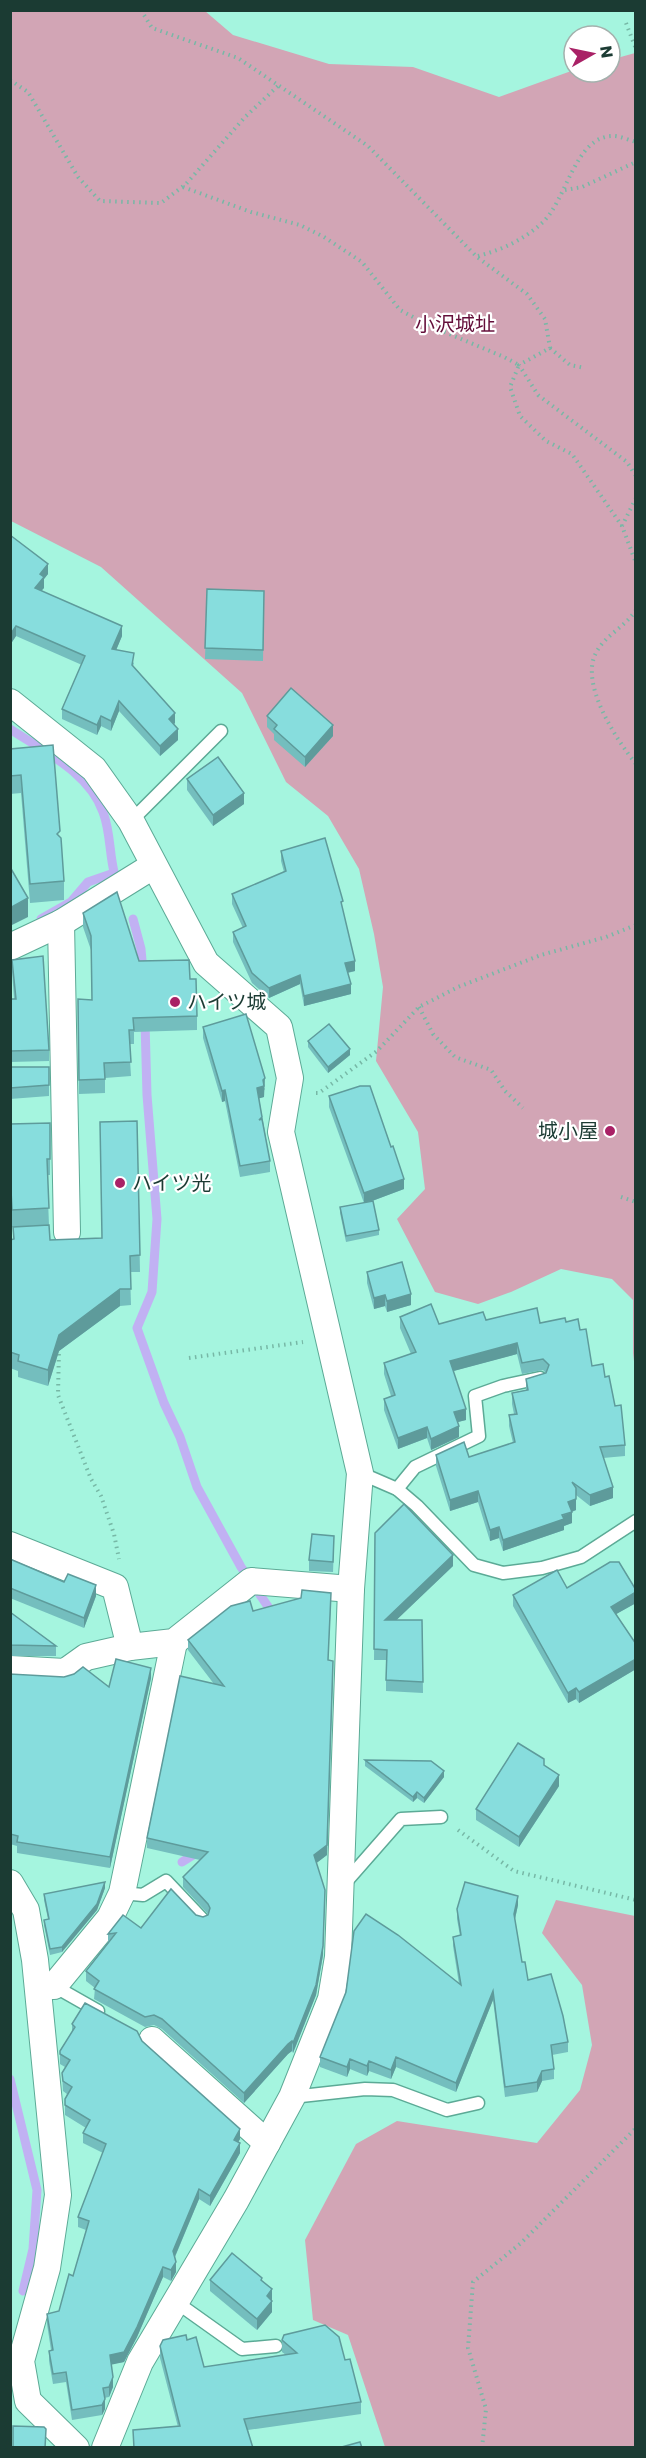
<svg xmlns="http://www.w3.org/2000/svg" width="646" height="2458" font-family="Poppins,'Noto Sans JP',sans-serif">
<rect width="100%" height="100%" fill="#a5f5df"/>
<g fill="#d2a5b5">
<path d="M10 11H205L233 35 329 64 413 67 499 97 574 70V72H610V60L635 53V1370L633 1353V1300L612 1279 561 1269 511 1292 478 1304 435 1292 397 1219 425 1189 418 1132 376 1061 383 987 374 934 359 869 328 816 286 782 242 693 101 567 11 521Z"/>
<path d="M556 1900 635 1916V2445L634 2448 385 2447 348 2335 313 2320 305 2240 356 2144 397 2121 537 2143 580 2090 592 2045 582 1985 542 1933Z"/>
</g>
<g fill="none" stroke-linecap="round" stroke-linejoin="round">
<g stroke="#c1b1f3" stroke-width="9">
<path d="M10 729C43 751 89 772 103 812 111 833 109 855 115 876"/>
<path d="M41 919 71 902 88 882 114 873"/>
<path d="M133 919 141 949 143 972"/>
<path d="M145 1022 147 1095 157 1219 152 1292 137 1328 164 1403 180 1437 197 1487 241 1567 269 1608 272 1618"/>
<path d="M182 1862 198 1852"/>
<path d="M10 2079 37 2190 33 2249 23 2291"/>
</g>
<defs>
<g id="service">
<path d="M131 821 221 731"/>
<path d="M360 1473 397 1489 417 1506 474 1565 503 1573 542 1568 581 1557 636 1521"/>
<path d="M397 1489 415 1467 479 1436 475 1396 503 1386 540 1378"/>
<path d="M344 1884 401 1819 441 1817"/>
<path d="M122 1893 143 1895 166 1881 202 1919"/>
<path d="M54 1986 98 2011"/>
<path d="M292 2097 365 2089 393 2090 447 2110 478 2103"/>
<path d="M176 2302 242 2349 276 2346"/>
</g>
<g id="minor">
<path d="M10 702 94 769 131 821 206 963 279 1027 290 1078 281 1132 360 1473 351 1589 338 1957 331 1999 292 2097 236 2200 140 2362 105 2448"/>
<path d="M61 923 67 1232"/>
<path d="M10 947 61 923 153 866"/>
<path d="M10 1545 115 1587 130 1647"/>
<path d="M10 1669 65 1672 86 1657 130 1647 174 1642 251 1581 351 1589"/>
<path d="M10 1883 26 1910 35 1960 58 2195 47 2268 21 2361 28 2401 76 2448"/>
<path d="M38 1986H54L110 1918 122 1893 174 1642"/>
<path d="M152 2040 267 2143"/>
</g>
</defs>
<use href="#service" stroke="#5caa96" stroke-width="15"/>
<use href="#minor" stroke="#5caa96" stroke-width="28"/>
<g stroke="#77b8a6" stroke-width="4" stroke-dasharray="1.5 4.5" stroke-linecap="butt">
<path d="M141 10 152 28 238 58 368 146 477 257 527 294 545 319 550 348 519 365 538 395 627 462 636 476"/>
<path d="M626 23 636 49"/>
<path d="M10 80 28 92 78 177 100 201 161 203 186 184 245 117 279 85"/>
<path d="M183 187 251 212 300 225 324 237 362 262 400 310 428 325 504 357 519 365 510 387 520 416 546 441 572 454 622 526"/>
<path d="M565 190 582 187 636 162"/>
<path d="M478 256C502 250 525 239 543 222 567 199 575 136 613 136 620 136 629 140 636 142"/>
<path d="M550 348 570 365 585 368"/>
<path d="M636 498 622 526 636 563"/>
<path d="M636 610C626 626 606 635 597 651 578 682 616 739 636 764"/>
<path d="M419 1007 433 1034 455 1057 491 1070 505 1091 523 1108"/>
<path d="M316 1093H319L377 1051 419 1007 458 987 541 955 606 937 636 925"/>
<path d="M621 1197 636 1202"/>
<path d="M59 1348 58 1395 91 1479 101 1496 114 1534 119 1559"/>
<path d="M189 1358 303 1342"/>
<path d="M458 1830 514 1871 636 1900"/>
<path d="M482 2448 486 2409 468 2348 473 2282 521 2243 636 2128"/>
</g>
<use href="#service" stroke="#fff" stroke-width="12"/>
<use href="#minor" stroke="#fff" stroke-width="26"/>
</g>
<g fill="#74bebe">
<path d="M10 535 48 574 44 579V588L41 590 122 636 116 650 134 663 133 666 175 723 174 724 178 740 160 756 119 711 111 731 101 726 97 735 62 719V709L82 665 16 636 10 645Z"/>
<path d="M207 589 264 591 263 661 205 659Z"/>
<path d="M267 716 333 736 305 767 274 740V734L267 727Z"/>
<path d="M10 749 60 838 64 881V900L30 903 21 793 10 794Z"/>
<path d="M187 779 244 804 213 826 187 790Z"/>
<path d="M281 851 343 911 355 971 348 973 351 994 304 1006 300 984 269 998 252 983 233 942V932L243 928 232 904V894L284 872 281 861Z"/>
<path d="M83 913 139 961 190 979 197 1016V1030L134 1032V1044H129L131 1076 105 1078V1093L79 1094 78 999 92 1000 91 950 83 927Z"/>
<path d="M12 960 49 1050V1061L10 1062V999H14L12 971Z"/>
<path d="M203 1027 265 1089 264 1090V1097L259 1098 270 1161V1172L240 1177 225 1101 222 1102 203 1038Z"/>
<path d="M308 1041 350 1055 328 1073 308 1047Z"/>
<path d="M10 1067H49V1096L10 1099Z"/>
<path d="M329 1096 404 1189 372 1201 379 1230V1235L346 1242 340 1213V1207L364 1203 329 1107Z"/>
<path d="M137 1121 140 1272H130L131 1305 120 1306 59 1351 48 1386 18 1377V1371L10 1368V1240L13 1239V1227L50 1240 102 1238Z"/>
<path d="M50 1123V1175H47L49 1225 12 1227 11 1206H10V1124Z"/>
<path d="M367 1272 411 1305 387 1312 385 1306 374 1309 367 1283Z"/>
<path d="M400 1317 439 1324 486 1320 540 1323 566 1322 580 1330 592 1366 605 1377 615 1406 625 1445V1456L603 1458 613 1498 590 1506 576 1495V1510L572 1512V1523L564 1526V1530L503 1551 499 1538 490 1541 478 1502 450 1511 436 1466V1455L469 1457 513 1443 509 1426V1415L514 1414 512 1404V1393L526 1390V1379L546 1373 543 1370 522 1374 517 1354 453 1371 466 1420 458 1422 459 1437 431 1450 427 1438 398 1449 384 1410V1399L391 1396 384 1374V1363L411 1354 400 1328Z"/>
<path d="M375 1533 453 1566 396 1620H422L423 1693 386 1691V1660H374Z"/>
<path d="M334 1547 333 1572 309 1571V1560Z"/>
<path d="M10 1559 96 1596 84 1628 10 1598Z"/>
<path d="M567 1588 636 1590V1603L616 1614 636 1644V1669L579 1703 576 1699 568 1703 513 1606V1595Z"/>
<path d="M331 1602 328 1660 327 1855 316 1863 323 1955 316 1995 293 2053 292 2051 288 2054 244 2103 162 2029 154 2025 145 2027 94 1999 95 1988 86 1981V1971L108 1942V1934L196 1915 203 1917 208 1915V1914L183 1887V1877L200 1860 147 1848V1838L214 1684 188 1650V1640L253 1611Z"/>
<path d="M10 1612 56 1646V1656H10Z"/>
<path d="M10 1674 109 1687 151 1678 110 1868 17 1853V1846L10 1844Z"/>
<path d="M365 1760 444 1777 424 1803 417 1798 413 1802 365 1766Z"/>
<path d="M544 1765 559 1786 519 1847 476 1820V1809Z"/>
<path d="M105 1888 97 1910 62 1952 50 1955 44 1925V1920L48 1919 44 1900V1894Z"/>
<path d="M518 1905 515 1919 522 1962 528 1980 568 2042V2052L552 2055 554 2069V2079L542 2081 537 2092 505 2097 493 2000 456 2092 396 2067 391 2079 369 2071 367 2076 350 2069 347 2077 320 2067V2057L459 1984 453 1946V1937L460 1936 457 1919V1909Z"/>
<path d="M72 2024 142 2041 240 2139 238 2142 240 2153 210 2206 199 2199 175 2257 176 2272 171 2281 163 2277 137 2337 124 2362 111 2364 113 2387 109 2397 104 2398 105 2409 102 2415 72 2420 66 2382 53 2384 49 2361V2351L51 2350 47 2324V2314L59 2311 73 2276 86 2230 78 2227V2217L103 2153 83 2143V2133L86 2128 65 2115V2099L67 2094 63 2091 62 2073 65 2067 60 2064V2051L72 2032Z"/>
<path d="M210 2280 262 2281 272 2289V2312L257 2330 210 2291Z"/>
<path d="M187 2340 204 2367 286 2355 282 2352V2340L345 2360 361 2402V2414L248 2430 253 2448H134L133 2430 178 2427 160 2358V2346Z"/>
</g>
<g fill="#5e9b9b">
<path d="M48 564V574L44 579V588L35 598V588L40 574Z"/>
<path d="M16 626V636L10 645V635Z"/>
<path d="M122 626V636L112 660V649Z"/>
<path d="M119 701V711L111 731V721Z"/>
<path d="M175 713V723L169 729V719Z"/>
<path d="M101 716V726L97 735V725Z"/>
<path d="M333 725V736L305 767V757Z"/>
<path d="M178 729V740L160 756V746Z"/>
<path d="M244 793V804L213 826V815Z"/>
<path d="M28 898V917L10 926V908Z"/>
<path d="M355 961V971L345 973V963Z"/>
<path d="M300 975V984L269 998V988Z"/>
<path d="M351 984V994L304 1006V996Z"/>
<path d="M350 1049V1055L328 1073V1067Z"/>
<path d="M265 1078 264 1097 257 1099V1088L263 1080Z"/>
<path d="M225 1090V1101L222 1102V1091Z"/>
<path d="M404 1179V1189L364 1204V1193Z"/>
<path d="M120 1289V1306L59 1351 48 1386V1370L59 1335Z"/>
<path d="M411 1294V1305L387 1312V1301Z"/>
<path d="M385 1295V1306L374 1309V1298Z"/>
<path d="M517 1343V1354L450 1372V1361Z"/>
<path d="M466 1409V1420L454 1423V1412Z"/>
<path d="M459 1426V1437L431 1450V1439Z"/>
<path d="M427 1427V1438L398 1449V1438Z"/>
<path d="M613 1487V1498L590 1506V1495Z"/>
<path d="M478 1491V1502L450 1511V1500Z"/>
<path d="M576 1499V1510L568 1513V1502Z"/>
<path d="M572 1512V1523L564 1526V1530L503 1551V1540Z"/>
<path d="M499 1527V1538L490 1541V1530Z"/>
<path d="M453 1555V1566L385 1631V1620Z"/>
<path d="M96 1585V1596L84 1628V1618Z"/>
<path d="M636 1592V1603L611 1617V1607Z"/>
<path d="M636 1659V1669L579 1703V1692Z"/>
<path d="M151 1668V1678L110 1868V1857Z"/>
<path d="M333 1671 327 1855 314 1865V1855Z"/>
<path d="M576 1688V1699L568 1703V1693Z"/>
<path d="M444 1771V1777L424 1803V1798Z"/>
<path d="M559 1775V1786L519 1847V1837Z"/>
<path d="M417 1792V1798L413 1802V1797Z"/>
<path d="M105 1882V1888L97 1910 62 1952V1947Z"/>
<path d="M325 1890 323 1955 316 1995 293 2053V2043Z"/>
<path d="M518 1896V1905L514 1923V1914Z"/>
<path d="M493 1991V2000L456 2092V2083Z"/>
<path d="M292 2041V2051L288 2054 244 2103V2093L288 2044Z"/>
<path d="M396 2057V2067L391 2079V2070Z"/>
<path d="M350 2059V2069L347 2077V2067Z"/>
<path d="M369 2061V2071L367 2076V2066Z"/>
<path d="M542 2071V2081L537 2092V2082Z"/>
<path d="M240 2129V2139L234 2150V2140Z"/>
<path d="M240 2143V2153L210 2206V2196Z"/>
<path d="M199 2189V2199L173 2261V2251Z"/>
<path d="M176 2262V2272L171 2281V2270Z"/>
<path d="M163 2267V2277L137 2337 124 2362 110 2365V2355Z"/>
<path d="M272 2289V2300L267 2307V2296Z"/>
<path d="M272 2301V2312L257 2330V2319Z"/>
<path d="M113 2377V2387L109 2397V2387Z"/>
<path d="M105 2399V2409L102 2415V2405Z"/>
</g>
<g fill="#87dddd" stroke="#5e9b9b" stroke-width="1.5">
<path d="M10 535 48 564 40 574 44 577 35 588 122 626 112 649 134 653 132 665 175 713 169 719 178 729 160 746 119 701 111 721 101 716 97 725 62 709 85 656 16 626 10 635Z"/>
<path d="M207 589 264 591 263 650 205 648Z"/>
<path d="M291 688 333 725 305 757 274 729 277 725 267 716Z"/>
<path d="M53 745 60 831 57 834 61 838 64 881 30 884 21 775 10 776V749Z"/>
<path d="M218 757 244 793 213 815 187 779Z"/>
<path d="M325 838 343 901 341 902 355 961 345 963 351 984 304 996 300 975 269 988 252 973 233 932 246 926 232 894 286 871 281 851Z"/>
<path d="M10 867 28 898 10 908Z"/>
<path d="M117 892 139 961 189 960 190 979H196L197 1016 133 1018 134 1030H129L131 1062 104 1063 105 1079 79 1080 78 999 92 1000 91 936 83 913Z"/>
<path d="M43 956 49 1050 10 1051V999H16L12 960Z"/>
<path d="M246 1014 265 1078 263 1080 264 1086 257 1088 262 1117 259 1120 262 1119 270 1161 240 1166 225 1090 222 1091 203 1027Z"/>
<path d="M329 1024 350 1049 328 1067 308 1041Z"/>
<path d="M10 1067H49V1085L10 1088Z"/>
<path d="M360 1086H370L391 1147 393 1146 404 1179 364 1193 329 1096Z"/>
<path d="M137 1121 140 1255 130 1256 131 1289H120L59 1335 48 1370 18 1361 19 1355 10 1352V1240L14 1239 13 1227 49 1225 50 1240 102 1238 100 1122Z"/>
<path d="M50 1123V1159H47L49 1208 12 1210 11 1190H10V1124Z"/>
<path d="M373 1201 379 1230 346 1236 340 1207Z"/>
<path d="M402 1262 411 1294 387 1301 385 1295 374 1298 367 1272Z"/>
<path d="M431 1304 439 1324 483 1312 486 1320 537 1308 540 1323 565 1318 566 1322 578 1319 580 1330 586 1329 592 1366 603 1364 605 1377 609 1376 615 1406 621 1405 625 1445 600 1447 613 1487 590 1495 572 1482 576 1488V1499L568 1502 572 1512 562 1515 564 1519 503 1540 499 1527 490 1530 478 1491 450 1500 436 1455 464 1442 469 1457 515 1442 509 1415 517 1414 512 1393 528 1390 526 1379 546 1373 549 1365 543 1359 522 1363 517 1343 450 1361 466 1409 454 1412 459 1426 431 1439 427 1427 398 1438 384 1399 395 1395 384 1363 416 1352 400 1317Z"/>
<path d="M404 1504 453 1555 385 1620H422L423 1682 386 1680 387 1650 374 1649 375 1533Z"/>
<path d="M312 1534 334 1536 333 1562 309 1560Z"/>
<path d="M10 1559 64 1582 68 1574 96 1585 84 1618 10 1588Z"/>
<path d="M610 1562H619L636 1590V1592L611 1607 636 1644V1659L579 1692 576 1688 568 1693 513 1595 557 1570 567 1588Z"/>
<path d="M302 1590 331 1593 328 1660 333 1661 327 1845 314 1855 325 1890 323 1946 316 1985 293 2043 292 2041 288 2044 244 2093 162 2019 154 2015 145 2017 94 1989 99 1981 86 1971 116 1933 108 1934 123 1915 141 1928 171 1889 196 1915 203 1917 208 1915 210 1908 208 1904 183 1877 208 1852 147 1838 180 1676 224 1686 188 1640 231 1606 250 1601 253 1611 301 1598Z"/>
<path d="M10 1612 56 1646 10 1645Z"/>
<path d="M116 1659 151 1668 110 1857 17 1842 18 1836 10 1834V1674L64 1677 74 1674 83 1667 109 1687Z"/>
<path d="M518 1743 544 1759V1765L559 1775 519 1837 476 1809Z"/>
<path d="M365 1760 431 1761 444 1771 424 1798 417 1792 413 1797Z"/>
<path d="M105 1882 97 1904 62 1947 50 1949 44 1920 49 1919 44 1894Z"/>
<path d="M465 1882 518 1896 514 1914 522 1962H525L528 1980 551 1974 563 2016 568 2042 551 2045 554 2069 542 2071 537 2082 505 2087 493 1991 456 2083 396 2057 391 2070 369 2061 367 2066 350 2059 347 2067 320 2057 346 1992 354 1931 366 1914 398 1935 461 1985 453 1937 461 1935 457 1909Z"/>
<path d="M85 2003 137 2031 142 2041 240 2129 234 2140 240 2143 210 2196 199 2189 173 2251 176 2262 171 2270 163 2267 137 2327 124 2352 110 2355 113 2377 109 2387 103 2388 105 2399 102 2405 72 2410 66 2372 53 2374 49 2351 53 2350 47 2314 59 2311 69 2274 73 2276 89 2221 78 2217 106 2144 83 2133 90 2120 65 2105V2099L72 2087 63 2081 62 2073 70 2060 60 2054V2051L75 2027 72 2024Z"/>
<path d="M232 2253 262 2278 261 2280 272 2289 267 2296 272 2301 257 2319 210 2280Z"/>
<path d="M325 2325 339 2337 345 2360 350 2359 361 2402 244 2419 253 2448H134L133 2430 180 2426 160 2346 163 2340 186 2335 187 2340 196 2337 204 2367 297 2353 282 2340 284 2335Z"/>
<path d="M13 2426 44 2427 46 2429 45 2448H13Z"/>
<path d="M360 2442 362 2448H338Z"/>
</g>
<g fill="#a92166" stroke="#fff" stroke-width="2">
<circle cx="175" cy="1002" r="6"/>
<circle cx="610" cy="1131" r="6"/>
<circle cx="120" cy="1183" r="6"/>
</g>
<g text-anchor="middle" stroke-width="4.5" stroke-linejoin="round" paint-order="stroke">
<g font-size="20" fill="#640e3a" stroke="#fff">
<text x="455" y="331">小沢城址</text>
</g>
<g font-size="20" fill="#1b3b33" stroke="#fff" text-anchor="start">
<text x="187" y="1009">ハイツ城</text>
<text x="598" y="1138" text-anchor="end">城小屋</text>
<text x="132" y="1190">ハイツ光</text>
</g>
</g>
<rect width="646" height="2458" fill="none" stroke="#1b3b33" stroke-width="24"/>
<g transform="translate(592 54) rotate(81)"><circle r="28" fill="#ffffff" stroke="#a4b1ad" stroke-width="1.5"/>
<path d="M0-4.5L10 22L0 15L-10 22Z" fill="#a92166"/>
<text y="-9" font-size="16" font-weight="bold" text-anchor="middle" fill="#1b3b33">N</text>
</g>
</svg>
